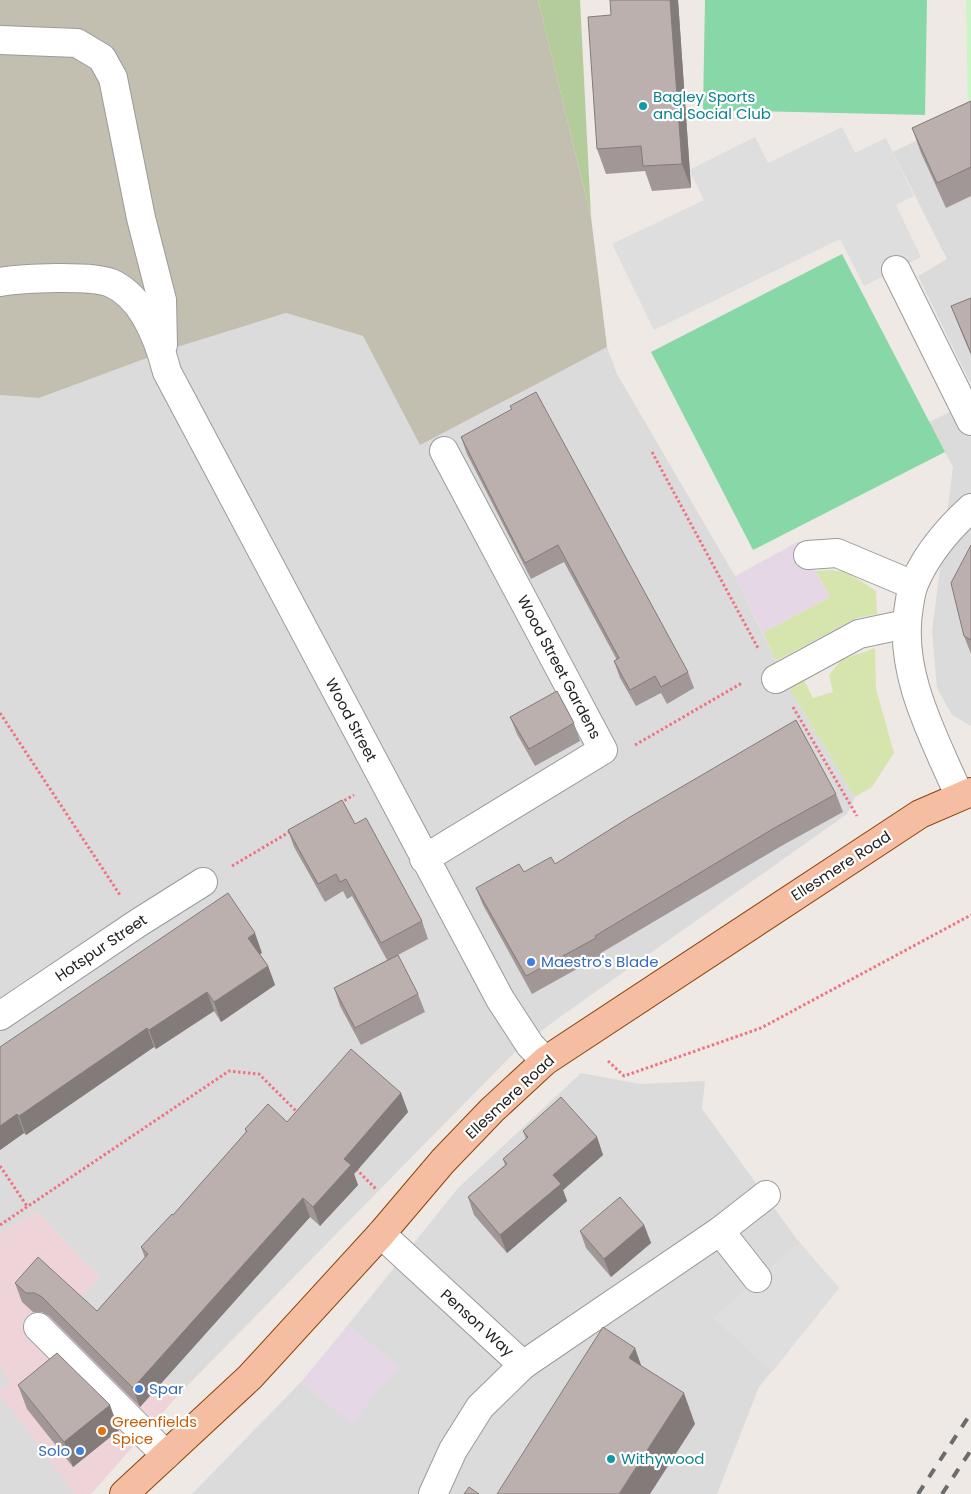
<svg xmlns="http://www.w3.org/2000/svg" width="971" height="1494" font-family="Poppins,sans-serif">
<rect width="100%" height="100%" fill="#eee9e4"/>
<g fill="#dcdbdb">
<path d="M971 114V385L918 276 947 259 893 152Z"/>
<path d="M286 313 363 336 420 444 607 347 617 374 735 576 788 686 855 797 847 814 553 1022 514 1053 181 1392 78 1300 100 1278 37 1212 0 1234V395L39 398 174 348Z"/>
<path d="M971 402V726L952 715 937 688 932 631 953 467 929 422Z"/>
<path d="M581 1073 640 1084 705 1081 702 1109 799 1242 839 1288 759 1387 717 1494H192L301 1382 351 1423 398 1366 348 1325 458 1188Z"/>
<path d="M0 1364 10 1382 0 1390Z"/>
<path d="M0 1395 32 1434 75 1494H0Z"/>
</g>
<path fill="#eed4d9" d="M37 1212 100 1278 78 1300 181 1392 91 1494H75L0 1395V1390L10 1382 0 1364V1234Z"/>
<g fill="#e6d7e7">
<path d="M799 541 830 597 763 633 735 576Z"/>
<path d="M348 1325 399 1366 351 1424 301 1382Z"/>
</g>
<path fill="#c2beb0" d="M0 0H538L591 217 607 347 420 445 363 336 286 313 174 348 39 398 0 395Z"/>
<g fill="#d6e5ad">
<path d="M829 570 847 572 876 591 877 614 857 618 776 661 763 633 830 597 816 571Z"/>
<path d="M875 648 876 689 894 753 872 787 855 797 788 686 794 680H804L813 698 833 692 829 675 841 660Z"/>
</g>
<path fill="#b4cb9c" d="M538 0H580L591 217Z"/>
<path fill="#cbf5c4" d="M966 0H971V114L968 115Z"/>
<g fill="#87d8a6">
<path d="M705 0H927L925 115 703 110Z"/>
<path d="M842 254 945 452 753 550 651 352Z"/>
</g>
<g fill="#dedede">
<path d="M842 127 855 153 886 138 914 196 896 205 921 257 864 286 840 239 654 330 612 244 704 200 689 170 755 137 768 163Z"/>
<path d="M799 1242 839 1288 772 1372 713 1318Z"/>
</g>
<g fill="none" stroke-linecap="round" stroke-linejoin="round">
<defs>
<g id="minor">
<path d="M0 40 77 43 102 58 113 78 141 218 162 300 163 345"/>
<path d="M896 270 971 421"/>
<path d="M0 282C22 278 92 275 111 283 143 297 159 341 167 372L500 999 530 1045 545 1061"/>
<path d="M808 555 837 553 913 585"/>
<path d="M776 679 859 634 906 624"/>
<path d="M959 795C934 737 897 672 909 606 910 599 911 591 914 584 926 555 948 529 971 508"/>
<path d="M424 859 603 750 444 451"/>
<path d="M0 1016 138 923 203 882"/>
<path d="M720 1231 757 1278"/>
<path d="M381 1234 523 1365 480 1407 453 1450 433 1494"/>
<path d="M38 1327 166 1455"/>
<path d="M523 1365 720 1231 766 1195"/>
</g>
<path id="major" d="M124 1494 250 1377 381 1234 443 1161 492 1110 545 1061 920 814 971 792"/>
</defs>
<use href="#minor" stroke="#9b9b9b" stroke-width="30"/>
<use href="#major" stroke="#8d440a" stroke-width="30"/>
<g stroke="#f07383" stroke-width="3" stroke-dasharray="2.5 2.5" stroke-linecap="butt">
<path d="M652 452 759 650"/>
<path d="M793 707 857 816"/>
<path d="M0 713 120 895"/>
<path d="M635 745 742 683"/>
<path d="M340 803 354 795"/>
<path d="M232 866 291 831"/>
<path d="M608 1061 624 1076 761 1028 971 915"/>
<path d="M0 1166 27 1206"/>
<path d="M356 1169 376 1189"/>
<path d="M0 1225 229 1071 259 1074 299 1114"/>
</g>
<use href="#minor" stroke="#fff" stroke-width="28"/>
<use href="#major" stroke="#f5bea2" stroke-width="28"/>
<g stroke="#6c6c6c" stroke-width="4" stroke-dasharray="10 10" stroke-linecap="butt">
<path d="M918 1494 971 1413"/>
<path d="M942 1494 971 1450"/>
</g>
</g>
<g fill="#a19796">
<path d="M678 0 691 188 652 191 645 171 606 174 597 149 611 15Z"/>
<path d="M971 101V196L946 208 921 153 912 128Z"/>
<path d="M971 298V355L958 324 951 306Z"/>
<path d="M510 406 688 672 694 688 667 704 661 693 636 706 620 678 614 661 617 660 564 562 531 579 467 454 461 437 512 410Z"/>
<path d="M971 545V654L964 636Z"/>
<path d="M510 717 574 723 580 741 535 766 517 734Z"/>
<path d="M836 794 843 812 783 845 601 953 602 955 532 994 483 905 476 888 524 872 555 864Z"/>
<path d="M355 824 422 921 428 939 398 955 418 994 425 1012 361 1045 340 1006 334 988 387 960 352 896 347 899 343 891 325 902 294 847 288 830Z"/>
<path d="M262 953 260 954 268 966 275 985 221 1022 214 1011 156 1049 154 1047 26 1135 24 1133 0 1150V1047Z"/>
<path d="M401 1093 408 1112 354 1174 358 1185 320 1226 310 1217 140 1407 49 1316 42 1312H33L22 1302 15 1283 97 1311 145 1258 141 1247 173 1215 246 1133 245 1129 287 1122Z"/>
<path d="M523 1131 597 1137 603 1155 563 1190 567 1201 507 1253 474 1215 468 1197 505 1165 503 1159 526 1139Z"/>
<path d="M644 1225 651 1243 611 1277 586 1248 580 1231Z"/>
<path d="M18 1385 119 1430 73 1467 27 1409Z"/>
</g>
<g fill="#837b7a">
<path d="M670 0H678L691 188 682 164Z"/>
<path d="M255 933 262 953 255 957 248 938Z"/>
<path d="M268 966 275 985 221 1022 214 1002Z"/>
<path d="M207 992 214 1011 156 1049 149 1030Z"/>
<path d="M147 1028 154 1047 26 1135 19 1116Z"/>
<path d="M401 1093 408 1112 354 1174 358 1185 320 1226 313 1207 344 1159Z"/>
<path d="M17 1114 24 1133 0 1150V1126Z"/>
<path d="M597 1137 603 1155 563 1190 567 1201 507 1253 500 1235 553 1175Z"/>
<path d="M303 1198 310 1217 140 1407 133 1388Z"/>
<path d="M644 1225 651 1243 611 1277 604 1259Z"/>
<path d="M635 1348 646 1379 629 1358Z"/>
<path d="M684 1393 695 1424 650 1494H619Z"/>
<path d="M110 1405 119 1430 73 1467 64 1442Z"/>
</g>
<g fill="#bbb0ae" stroke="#837b7a">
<path d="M610 0H670L682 164 643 166 641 146 597 149 588 17 611 15Z"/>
<path d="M971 101V167L937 183 912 128Z"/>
<path d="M971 298V353L951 306Z"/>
<path d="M536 392 688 672 661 687 655 676 630 690 614 661 619 658 558 545 525 563 461 437 512 409 510 406Z"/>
<path d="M971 545V640L964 636 951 583Z"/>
<path d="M557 691 574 723 529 749 510 717Z"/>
<path d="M796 720 836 794 776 827 595 936 596 938 526 976 476 888 519 864 524 872 551 857 555 864 630 817Z"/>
<path d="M342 800 355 824 366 818 422 921 381 943 346 879 340 882 336 874 318 884 288 830Z"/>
<path d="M228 893 255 933 248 938 268 966 214 1002 207 992 149 1030 147 1028 19 1116 17 1114 0 1126V1047Z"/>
<path d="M398 955 418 994 355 1028 334 988Z"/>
<path d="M351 1049 401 1093 344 1159 351 1165 313 1207 303 1198 133 1388 42 1297 35 1293H26L15 1283 38 1257 97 1311 148 1254 141 1247 172 1214 173 1215 247 1131 245 1129 268 1104 287 1122Z"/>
<path d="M561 1097 597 1137 553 1175 561 1184 500 1235 468 1197 507 1164 503 1159 528 1137 523 1131Z"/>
<path d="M620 1197 644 1225 604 1259 580 1231Z"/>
<path d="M603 1327 635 1348 629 1358 684 1393 619 1494H497Z"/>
<path d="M57 1353 110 1405 64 1442 18 1385Z"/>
<path d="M469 1487 479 1494H464Z"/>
</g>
<g fill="#0f9aa8" stroke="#fff" stroke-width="2">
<circle cx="643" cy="106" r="5"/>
<circle cx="611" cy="1459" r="5"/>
</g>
<g fill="#3f7fe0" stroke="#fff" stroke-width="2">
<circle cx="531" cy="962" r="5"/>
<circle cx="139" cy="1389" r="5"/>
<circle cx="80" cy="1451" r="5"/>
</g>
<circle fill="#e8710a" stroke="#fff" stroke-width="2" cx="102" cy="1431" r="5"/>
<g text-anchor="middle" stroke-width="4.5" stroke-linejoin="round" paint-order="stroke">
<g font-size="15" fill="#0d838f" stroke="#fff" text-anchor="start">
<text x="653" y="102">Bagley Sports<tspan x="653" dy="17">and Social Club</tspan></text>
<text x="621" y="1464">Withywood</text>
</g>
<g font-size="15" fill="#1e1e1e" stroke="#fff">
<text transform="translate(559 667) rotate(62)" y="5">Wood Street Gardens</text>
<text transform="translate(351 720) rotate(62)" y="5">Wood Street</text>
<text transform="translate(841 866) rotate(-33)" y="5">Ellesmere Road</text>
<text transform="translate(101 948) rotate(-34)" y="5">Hotspur Street</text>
<text transform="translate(510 1097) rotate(-43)" y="5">Ellesmere Road</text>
<text transform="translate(477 1323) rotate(42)" y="5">Penson Way</text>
</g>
<g font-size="15" fill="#366cbe" stroke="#fff" text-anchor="start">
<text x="541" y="967">Maestro's Blade</text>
<text x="149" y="1394">Spar</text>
<text x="70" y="1456" text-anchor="end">Solo</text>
</g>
<g font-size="15" fill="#c56008" stroke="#fff" text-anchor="start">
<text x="112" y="1427">Greenfields<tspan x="112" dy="17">Spice</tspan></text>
</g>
</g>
</svg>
